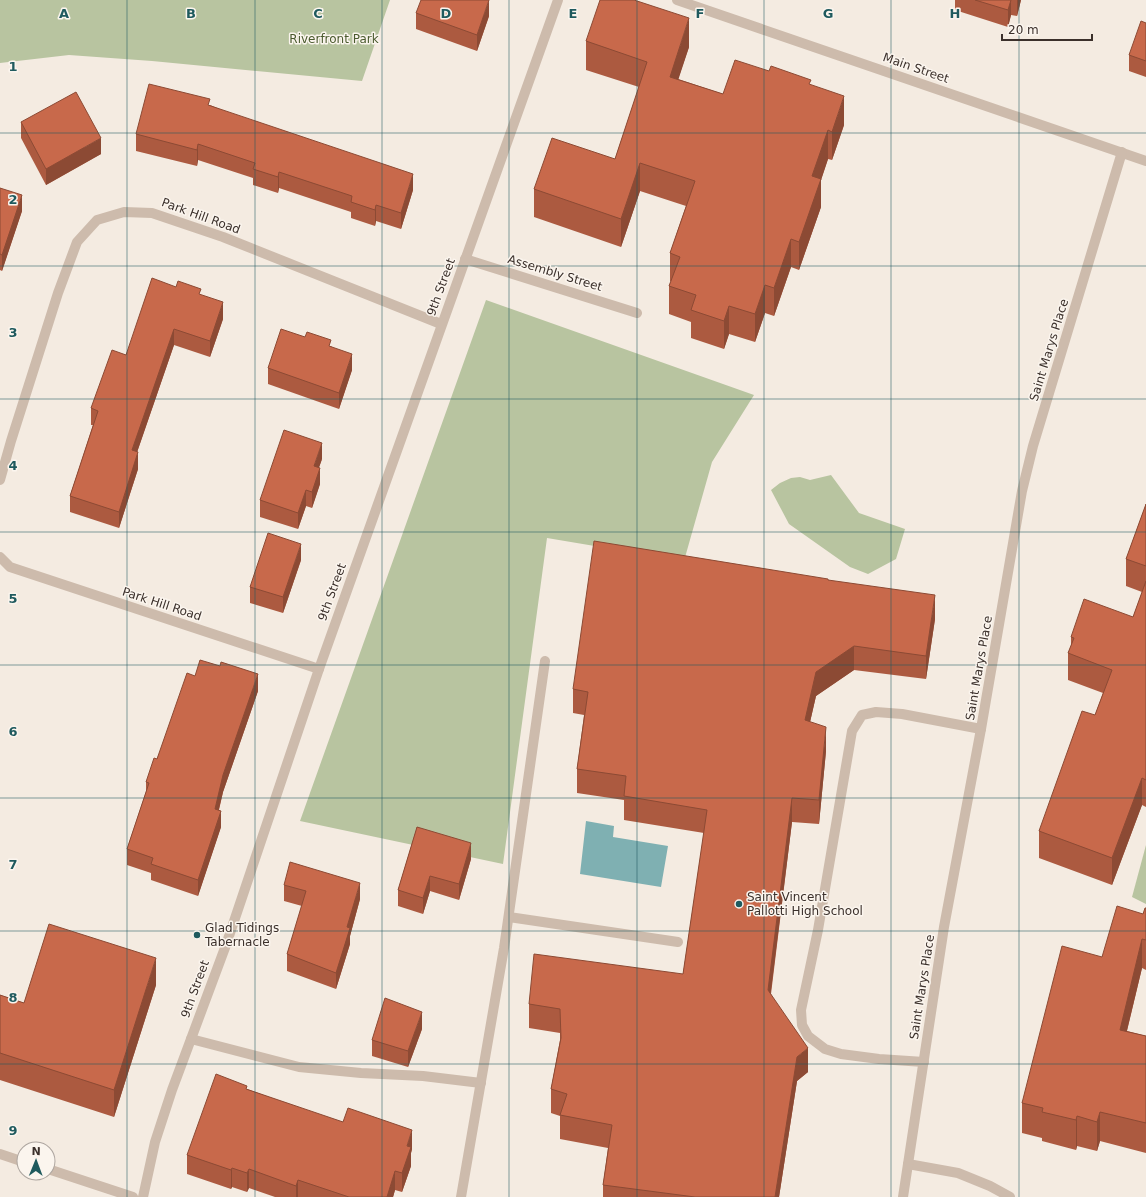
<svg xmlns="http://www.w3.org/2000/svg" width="1146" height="1197" font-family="'DejaVu Sans',sans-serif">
<rect width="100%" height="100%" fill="#f4ebe1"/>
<g fill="#b8c4a0">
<path d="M0 0H390L362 81 152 61 69 55 0 63Z"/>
<path d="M486 300 754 395 712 462 684 561 547 538 503 864 300 821Z"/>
<path d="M831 475 859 513 905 529 896 559 868 574 850 567 789 524 771 490 780 483 791 478 800 477 810 480Z"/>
<path d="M1146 845V904L1132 897Z"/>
</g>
<path fill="#7fb0b2" d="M586 821 614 826 613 837 668 846 661 887 580 874Z"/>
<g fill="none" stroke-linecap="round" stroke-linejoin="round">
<g stroke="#cdbbac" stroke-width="10">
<path d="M677 0 1146 161"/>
<path d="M465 259 637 313"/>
<path d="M0 480 11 441 58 293 77 242 97 220 124 212 152 213 223 237 441 324"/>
<path d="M0 557 10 567 319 669"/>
<path d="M509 917 678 942"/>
<path d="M191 1039 299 1067 361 1073 423 1076 481 1083"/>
<path d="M924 1062 879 1059 841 1054 825 1049 808 1036 802 1025 801 1010 818 930 852 731 862 715 876 712 902 714 981 729"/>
<path d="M908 1164 958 1173 990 1186 1010 1197"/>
<path d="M143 1197 155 1142 172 1090 226 945 319 669 558 0"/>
<path d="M461 1197 504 948 545 661"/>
<path d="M903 1197 944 927 981 729 1022 491 1033 446 1122 152"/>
</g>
<g stroke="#cdbbac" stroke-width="10">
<path d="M0 1154 24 1162"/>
<path d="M48 1169 133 1197"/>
</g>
</g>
<g fill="#ac5a40">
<path d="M955 0H1021L1017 16 1011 15 1008 27 955 10Z"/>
<path d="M416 13 489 16 477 51 416 29Z"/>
<path d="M1146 23V77L1129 71V55Z"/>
<path d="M586 41 689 47 678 79 723 94 811 85 844 125 832 160 828 159 821 180V207L799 270 791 267 774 316 765 313 755 342 729 334 724 349 691 338V322L669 314V286L671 281H670V253L686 206 640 191 621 247 534 217V189L615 159 639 87 586 70Z"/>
<path d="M210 105 413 190 401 229 376 221 375 226 351 218V212L279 188 278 193 253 185V178L198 160 197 166 136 151V134Z"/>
<path d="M21 122 101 154 46 185 21 138Z"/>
<path d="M0 188 22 211 2 271 0 270Z"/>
<path d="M201 295 223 319 210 357 174 345 137 452 138 469 119 528 70 512V496L93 425H91V408Z"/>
<path d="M331 346 352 370 339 409 268 384V368Z"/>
<path d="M322 459 319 467 320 484 312 508 306 506 298 529 260 517V500Z"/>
<path d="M1146 504V807L1142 805 1112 885 1039 858V831L1095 715 1103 693 1068 680V653L1071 646V637L1133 617 1142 592 1126 586V559Z"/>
<path d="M301 560 283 613 250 603V587Z"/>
<path d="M828 580 935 619 926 679 854 670 816 696 810 722 826 751 819 824 792 822 771 994 808 1072 797 1081 779 1197H603V1185L608 1148 560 1139V1116L551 1113V1089L560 1040V1033L529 1028V1004L683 974 704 833 624 820V800L577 793V769L584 715 573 713V689Z"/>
<path d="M195 676 258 691 223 792 219 810 221 827 198 896 151 880V873L127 865V849L146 792V782Z"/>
<path d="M417 827 471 859 459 900 430 891 423 914 398 906V890Z"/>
<path d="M284 885 360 899 350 936V944L336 989 287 971V954L302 906 284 901Z"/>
<path d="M1146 908V970L1142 968 1127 1031 1146 1036V1153L1100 1141 1097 1151 1077 1146 1076 1150 1042 1141V1138L1022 1133V1103L1102 957 1143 914Z"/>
<path d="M156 985 114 1117 0 1080V995L24 1003Z"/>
<path d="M422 1029 408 1067 372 1056V1040Z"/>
<path d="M247 1089 412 1149 411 1153V1166L402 1192 395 1190 393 1197H275L249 1188 247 1192 232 1187 231 1189 187 1174V1155Z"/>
</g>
<g fill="#8c4a34">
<path d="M489 0V16L477 51V35Z"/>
<path d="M1011 0V15L1008 27V10Z"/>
<path d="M1017 0H1021L1017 16Z"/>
<path d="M689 18V47L670 105V77Z"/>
<path d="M844 96V125L832 160V132Z"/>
<path d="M828 130V159L821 180V207L799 270V242L812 176Z"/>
<path d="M101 138V154L46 185V169Z"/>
<path d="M198 144V160L197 166V150Z"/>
<path d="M640 163V191L621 247V219Z"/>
<path d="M279 172V188L278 193V177Z"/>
<path d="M413 174V190L401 229V213Z"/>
<path d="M22 195V211L2 271V255Z"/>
<path d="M376 205V221L375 226V210Z"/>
<path d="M791 239V267L774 316V288Z"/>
<path d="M765 285V313L755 342V314Z"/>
<path d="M223 302V319L210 357V341Z"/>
<path d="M729 306V334L724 349V321Z"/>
<path d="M174 329V345L132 467V450Z"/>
<path d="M352 354V370L339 409V393Z"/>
<path d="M322 443V459L314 482V466Z"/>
<path d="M138 452V469L119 528V512Z"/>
<path d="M320 468V484L312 508V492Z"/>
<path d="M306 490V506L298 529V513Z"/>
<path d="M301 544V560L283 613V597Z"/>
<path d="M935 595V619L926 679V656Z"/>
<path d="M854 646V670L816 696 805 744V720L816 672Z"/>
<path d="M258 674V691L223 792 215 825V809L223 775Z"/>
<path d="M826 727V751L819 824V800Z"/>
<path d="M1142 778V805L1112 885V858Z"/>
<path d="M792 798V822L768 1014V990Z"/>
<path d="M221 811V827L198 896V880Z"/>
<path d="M471 843V859L459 900V884Z"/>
<path d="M430 876V891L423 914V898Z"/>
<path d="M360 883V899L350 936V944L336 989V973L347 927Z"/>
<path d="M1142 939V968L1120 1059V1030Z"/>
<path d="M156 958V985L114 1117V1090Z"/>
<path d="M422 1012V1029L408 1067V1051Z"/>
<path d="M808 1048V1072L797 1081 779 1197H775L797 1057Z"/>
<path d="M1100 1112V1141L1097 1151V1122Z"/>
<path d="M1077 1116V1146L1076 1150V1120Z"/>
<path d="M412 1130V1149L411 1153V1166L402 1192V1173L407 1146Z"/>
<path d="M232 1168V1187L231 1189V1170Z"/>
<path d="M249 1169V1188L247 1192V1173Z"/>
<path d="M395 1171V1190L393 1197H387Z"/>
<path d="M298 1180V1197H296V1186Z"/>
</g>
<g fill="#c8694b" stroke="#8c4a34">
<path d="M421 0H489L477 35 416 13Z"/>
<path d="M600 0H634L689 18 670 77 723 94 735 60 769 71 771 66 811 80 809 84 844 96 832 132 828 130 812 176 821 179 799 242 791 239 774 288 765 285 755 314 729 306 724 321 691 310 696 295 669 286 680 257 670 253 695 181 640 163 621 219 534 189 552 138 615 159 647 62 586 41Z"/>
<path d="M975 0H1011L1008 10Z"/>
<path d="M1141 21 1146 23V61L1129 55Z"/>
<path d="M149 84 210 99 208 105 413 174 401 213 376 205 375 210 351 202 352 196 279 172 278 177 253 169 255 163 198 144 197 150 136 134Z"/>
<path d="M76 92 101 138 46 169 21 122Z"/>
<path d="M0 188 22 195 2 255 0 254Z"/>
<path d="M152 278 176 287 178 281 201 289 199 294 223 302 210 341 174 329 132 450 138 452 119 512 70 496 98 411 91 408 112 350 126 355Z"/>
<path d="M281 329 305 337 307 332 331 340 329 346 352 354 339 393 268 368Z"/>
<path d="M284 430 322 443 314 466 320 468 312 492 306 490 298 513 260 500Z"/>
<path d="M1146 504V566L1126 559Z"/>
<path d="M268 533 301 544 283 597 250 587Z"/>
<path d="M594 541 828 579V580L935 595 926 656 854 646 816 672 805 720 826 727 819 800 792 798 768 990 808 1048 797 1057 775 1197H695L603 1185 612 1125 560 1115 567 1094 551 1089 561 1038 560 1009 529 1004 534 954 683 974 707 810 624 796 626 776 577 769 588 692 573 689Z"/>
<path d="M1146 581V780L1142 778 1112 858 1039 831 1082 711 1095 715 1112 670 1068 653 1074 638 1071 637 1084 599 1133 617Z"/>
<path d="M200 660 220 666 221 662 258 674 223 775 215 809 221 811 198 880 151 864 153 858 127 849 149 783 146 782 154 758 157 759 187 673 195 676Z"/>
<path d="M417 827 471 843 459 884 430 876 423 898 398 890Z"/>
<path d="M290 862 360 883 347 927 350 928 336 973 287 954 306 891 284 885Z"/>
<path d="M1117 906 1143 914 1145 908H1146V940L1142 939 1120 1030 1146 1036V1123L1100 1112 1097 1122 1077 1116 1076 1120 1042 1112 1043 1108 1022 1103 1062 946 1102 957Z"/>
<path d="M49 924 156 958 114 1090 0 1053V995L24 1003Z"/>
<path d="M385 998 422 1012 408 1051 372 1040Z"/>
<path d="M216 1074 247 1086 246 1089 343 1122 348 1108 412 1130 407 1146 411 1147 402 1173 395 1171 387 1197H349L298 1180 296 1186 249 1169 247 1173 232 1168 231 1170 187 1155Z"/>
</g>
<path fill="none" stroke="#1f5a5e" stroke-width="1" stroke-opacity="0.55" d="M127 0V1197M255 0V1197M382 0V1197M509 0V1197M637 0V1197M764 0V1197M891 0V1197M1019 0V1197M0 133H1146M0 266H1146M0 399H1146M0 532H1146M0 665H1146M0 798H1146M0 931H1146M0 1064H1146"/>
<g fill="#1f5a5e" stroke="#fbf5ee" stroke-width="1.5">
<circle cx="739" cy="904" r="4"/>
<circle cx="197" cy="935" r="4"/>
</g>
<g text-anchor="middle" stroke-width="3" stroke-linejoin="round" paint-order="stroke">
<g font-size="12" fill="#4a5a2e" stroke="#fbf5ee">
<text x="334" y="43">Riverfront Park</text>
</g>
<g font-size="12" fill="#3b302b" stroke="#fbf5ee">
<text transform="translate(916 68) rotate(19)" y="4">Main Street</text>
<text transform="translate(201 216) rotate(20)" y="4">Park Hill Road</text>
<text transform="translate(555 273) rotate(17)" y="4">Assembly Street</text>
<text transform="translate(441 287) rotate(-70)" y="4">9th Street</text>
<text transform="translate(1049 350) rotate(-73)" y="4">Saint Marys Place</text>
<text transform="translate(332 592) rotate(-70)" y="4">9th Street</text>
<text transform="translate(162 604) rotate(18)" y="4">Park Hill Road</text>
<text transform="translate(979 668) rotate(-80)" y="4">Saint Marys Place</text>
<text transform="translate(922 987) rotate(-81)" y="4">Saint Marys Place</text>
<text transform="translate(195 989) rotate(-70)" y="4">9th Street</text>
</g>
<g font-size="12" fill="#3b302b" stroke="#fbf5ee" text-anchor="start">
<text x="747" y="901">Saint Vincent<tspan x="747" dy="14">Pallotti High School</tspan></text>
<text x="205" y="932">Glad Tidings<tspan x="205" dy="14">Tabernacle</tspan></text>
</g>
</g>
<g font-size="13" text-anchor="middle" font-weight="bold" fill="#1f5a5e" stroke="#fbf5ee" stroke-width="3" stroke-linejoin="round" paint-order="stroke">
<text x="64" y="18">A</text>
<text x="191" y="18">B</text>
<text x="318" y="18">C</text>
<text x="446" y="18">D</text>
<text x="573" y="18">E</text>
<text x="700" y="18">F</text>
<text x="828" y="18">G</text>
<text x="955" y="18">H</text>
<text x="13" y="71">1</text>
<text x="13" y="204">2</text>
<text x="13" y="337">3</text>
<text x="13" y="470">4</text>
<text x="13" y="603">5</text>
<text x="13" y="736">6</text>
<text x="13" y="869">7</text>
<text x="13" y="1002">8</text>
<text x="13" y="1135">9</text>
</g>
<g transform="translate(36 1161) rotate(1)"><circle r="19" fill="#fbf5ee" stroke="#aea6a0"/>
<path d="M0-3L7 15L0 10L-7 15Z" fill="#1f5a5e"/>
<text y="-6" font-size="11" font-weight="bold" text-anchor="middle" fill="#3b302b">N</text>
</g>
<path d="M1002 34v6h90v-6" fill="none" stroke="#3b302b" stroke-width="2"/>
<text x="1008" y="34" font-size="12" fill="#3b302b" stroke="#fbf5ee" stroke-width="3" paint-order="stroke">20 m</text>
</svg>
